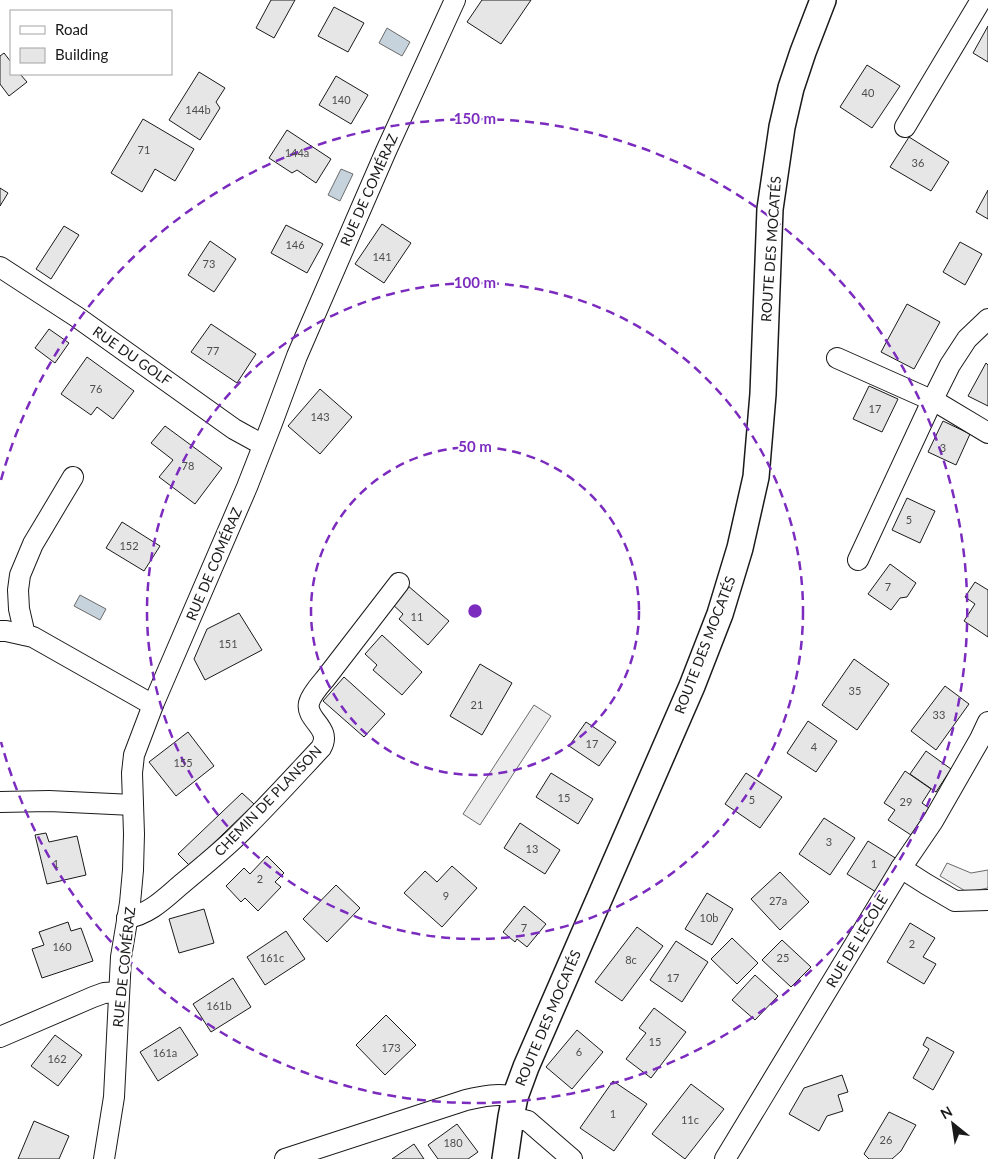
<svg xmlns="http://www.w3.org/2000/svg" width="988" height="1159" font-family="Lato,sans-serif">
<rect width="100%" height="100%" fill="#fff"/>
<g fill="#ededed" stroke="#6a6a6a">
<path d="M534 705 551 716 480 825 463 814Z"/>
<path d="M947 863 971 873 988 870V888L967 892 940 876Z"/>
</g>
<g fill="#c6d2dc" stroke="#6a6a6a">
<path d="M387 28 410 42 402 56 379 43Z"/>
<path d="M341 169 353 174 340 201 328 195Z"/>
<path d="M80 595 106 609 100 620 74 606Z"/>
</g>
<g fill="#e6e6e6" stroke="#1a1a1a">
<path d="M271 0H295L274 38 256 28Z"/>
<path d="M482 0H531L501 44 467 22Z"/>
<path d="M334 7 364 23 348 52 318 36Z"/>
<path d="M988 26V62L973 53Z"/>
<path d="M4 53 11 62V74H20L27 82 9 96 0 84V56Z"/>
<path d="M867 65 900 86 872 128 840 107Z"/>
<path d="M199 72 225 88 216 102 220 108 200 140 169 120Z"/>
<path d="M336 76 368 95 351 124 319 105Z"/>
<path d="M143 119 194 149 175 181 155 169 142 192 111 173Z"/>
<path d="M287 130 331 159 316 183 297 170 292 173 269 158Z"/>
<path d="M909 137 949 162 931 191 890 167Z"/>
<path d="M0 188 8 193 0 206Z"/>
<path d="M988 190V219L976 212Z"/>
<path d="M382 224 411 243 384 283 355 264Z"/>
<path d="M286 225 323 244 307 273 271 253Z"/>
<path d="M64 226 79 235 51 279 36 269Z"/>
<path d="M210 241 236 259 214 292 188 275Z"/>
<path d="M960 242 982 254 965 285 943 272Z"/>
<path d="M907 304 940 322 914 369 881 352Z"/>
<path d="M211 324 256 354 237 383 191 352Z"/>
<path d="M49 329 69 343 55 363 35 348Z"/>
<path d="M87 357 134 391 113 419 97 407 91 415 61 394Z"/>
<path d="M986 363 988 365V406L968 396Z"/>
<path d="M869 386 898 399 882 432 853 419Z"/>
<path d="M320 389 352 417 320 454 288 426Z"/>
<path d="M943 421 970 434 956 465 928 452Z"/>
<path d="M165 426 222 468 195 504 159 477 173 460 151 443Z"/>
<path d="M907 498 935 511 920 543 892 530Z"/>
<path d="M122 522 160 546 144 571 106 548Z"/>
<path d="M890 564 916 583 907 597 900 598 891 610 868 594Z"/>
<path d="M975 582 988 590V637L964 621 975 604 965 597Z"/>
<path d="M407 585 449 621 428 645 399 619 403 614 391 603Z"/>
<path d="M239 613 262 650 205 680 194 659 207 629Z"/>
<path d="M382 635 422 672 402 695 373 670 377 665 365 654Z"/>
<path d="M854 659 889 684 857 730 822 705Z"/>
<path d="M480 664 512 683 482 735 450 716Z"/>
<path d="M344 677 385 714 364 737 323 701Z"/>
<path d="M945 686 969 704 936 750 911 731Z"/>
<path d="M808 721 837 741 816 772 787 753Z"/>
<path d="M586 722 616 742 599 766 569 746Z"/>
<path d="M188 732 214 766 176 796 149 762Z"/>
<path d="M926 751 951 769 936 792 910 774Z"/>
<path d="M905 771 931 789 922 803 929 808 911 835 888 820 895 810 884 803Z"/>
<path d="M551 773 593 799 578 824 536 797Z"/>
<path d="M746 773 782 797 760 828 725 804Z"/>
<path d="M242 793 254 804 190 866 178 854Z"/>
<path d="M824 818 855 838 830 875 799 854Z"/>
<path d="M520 823 560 850 545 874 504 848Z"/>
<path d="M46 833 49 842 77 836 86 875 47 884 35 835Z"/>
<path d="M868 841 897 859 876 892 847 874Z"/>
<path d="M267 856 284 873 275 882 281 887 258 911 245 898 241 902 226 886 244 868 250 874Z"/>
<path d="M452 866 477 888 442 927 404 893 425 871 437 882Z"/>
<path d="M780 872 809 902 780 930 751 899Z"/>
<path d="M336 885 360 908 327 942 303 919Z"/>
<path d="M707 893 733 909 712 945 685 929Z"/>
<path d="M524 906 546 924 527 947 517 939 515 942 503 932Z"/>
<path d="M204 909 214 943 179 953 169 919Z"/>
<path d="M68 922 71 931 81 928 93 961 42 978 32 949 44 945 39 932Z"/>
<path d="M910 923 935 938 923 957 936 964 924 984 887 962Z"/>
<path d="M637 927 663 946 622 1001 595 982Z"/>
<path d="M286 931 305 959 265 985 247 957Z"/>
<path d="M732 938 758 963 737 984 711 959Z"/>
<path d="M782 940 811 967 791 987 762 960Z"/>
<path d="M676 941 708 962 682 1002 650 980Z"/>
<path d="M755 975 778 996 755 1020 732 1000Z"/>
<path d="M233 978 251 1007 211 1032 193 1004Z"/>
<path d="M654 1008 686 1032 651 1078 626 1059 646 1033 639 1028Z"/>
<path d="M386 1015 416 1045 385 1075 356 1045Z"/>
<path d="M180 1027 198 1055 158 1081 140 1052Z"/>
<path d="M577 1030 603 1052 572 1089 546 1067Z"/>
<path d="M55 1035 82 1055 58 1086 31 1066Z"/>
<path d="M927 1037 954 1052 933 1090 913 1078 929 1049 923 1045Z"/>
<path d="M842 1075 848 1092 838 1095 843 1111 827 1116 819 1131 789 1114 804 1088Z"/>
<path d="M613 1081 647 1104 614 1151 580 1128Z"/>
<path d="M691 1084 724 1109 685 1159 652 1134Z"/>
<path d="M889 1112 916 1125 901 1151 892 1159H869L864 1154Z"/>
<path d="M34 1121 69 1136 59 1159H18Z"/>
<path d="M457 1124 478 1152 468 1159H438L428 1145Z"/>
<path d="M414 1144 424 1159H392Z"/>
</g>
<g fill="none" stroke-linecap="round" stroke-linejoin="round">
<defs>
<g id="minor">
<path d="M905 127 981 0"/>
<path d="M0 267 77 317 234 429 263 445"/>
<path d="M837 358 938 403 988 433"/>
<path d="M858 560 932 401 950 365 967 339 988 319"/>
<path d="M0 631H6L33 637 153 705"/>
<path d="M25 635 19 609 18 590 20 575 33 544 73 477"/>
<path d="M0 802 49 801 133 805"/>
<path d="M901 868 926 884 955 901 988 900"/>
<path d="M127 918C151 914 167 896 184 882 201 868 218 854 234 839 264 810 292 779 321 748 333 728 305 720 309 703 311 695 319 686 325 679L399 583"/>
<path d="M0 1037 93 997 104 993 119 992"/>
<path d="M511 1117 528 1121 572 1159"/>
<path d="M104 1159 114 1097 121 957 130 903 133 870 134 834 132 773 134 755 153 705 247 487 272 423 297 356 386 151 455 0"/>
<path d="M285 1159 466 1100C483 1096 498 1093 515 1097"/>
<path d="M725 1159 901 868 933 821 980 739 988 722"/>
</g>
<path id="tertiary" d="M505 1159 511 1117 515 1097 526 1067 692 686 720 614 740 548 756 477 763 394 770 209 782 127 791 88 803 52 823 0"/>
</defs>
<use href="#minor" stroke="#1a1a1a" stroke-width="22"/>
<use href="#tertiary" stroke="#1a1a1a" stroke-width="28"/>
<use href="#minor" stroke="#fff" stroke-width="20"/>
<use href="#tertiary" stroke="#fff" stroke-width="25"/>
</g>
<g fill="none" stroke="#7b2cbf" stroke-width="2.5" stroke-dasharray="9 6">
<circle cx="475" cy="611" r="164"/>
<circle cx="475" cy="611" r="328"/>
<path d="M1 480A492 492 0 1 1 1 742"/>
</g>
<g text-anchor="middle" stroke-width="4" stroke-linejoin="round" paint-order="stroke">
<g font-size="11" fill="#4d4d4d">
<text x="868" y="97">40</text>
<text x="341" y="104">140</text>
<text x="198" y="114">144b</text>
<text x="144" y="154">71</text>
<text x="297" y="157">144a</text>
<text x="918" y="167">36</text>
<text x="295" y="249">146</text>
<text x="382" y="261">141</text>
<text x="209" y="268">73</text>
<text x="213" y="355">77</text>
<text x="96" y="393">76</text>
<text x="875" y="413">17</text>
<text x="320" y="421">143</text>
<text x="943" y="452">3</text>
<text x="188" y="470">78</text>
<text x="909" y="524">5</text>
<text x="129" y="550">152</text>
<text x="888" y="591">7</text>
<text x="417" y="621">11</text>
<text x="228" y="648">151</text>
<text x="855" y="695">35</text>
<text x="477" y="709">21</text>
<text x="939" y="719">33</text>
<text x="592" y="748">17</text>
<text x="814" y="751">4</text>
<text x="183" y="767">155</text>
<text x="564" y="802">15</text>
<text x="752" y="804">5</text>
<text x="906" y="806">29</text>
<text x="829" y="846">3</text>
<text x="532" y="853">13</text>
<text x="56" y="868">1</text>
<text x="874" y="868">1</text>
<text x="260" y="883">2</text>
<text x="446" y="900">9</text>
<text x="778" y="905">27a</text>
<text x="709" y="922">10b</text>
<text x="524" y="932">7</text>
<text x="912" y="948">2</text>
<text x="62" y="951">160</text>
<text x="272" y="962">161c</text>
<text x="783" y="962">25</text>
<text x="631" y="964">8c</text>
<text x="673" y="982">17</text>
<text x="219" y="1010">161b</text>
<text x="655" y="1046">15</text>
<text x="391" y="1052">173</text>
<text x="579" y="1056">6</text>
<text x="165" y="1057">161a</text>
<text x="57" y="1063">162</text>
<text x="613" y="1118">1</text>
<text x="690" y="1124">11c</text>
<text x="886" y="1144">26</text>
<text x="453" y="1147">180</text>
</g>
<g font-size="14" fill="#1a1a1a" stroke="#fff">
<text transform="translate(369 190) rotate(-66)" y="5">RUE DE COMÉRAZ</text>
<text transform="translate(771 249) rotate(-86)" y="5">ROUTE DES MOCATÉS</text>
<text transform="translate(132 356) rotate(35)" y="5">RUE DU GOLF</text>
<text transform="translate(214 564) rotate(-67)" y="5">RUE DE COMÉRAZ</text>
<text transform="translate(705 645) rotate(-69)" y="5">ROUTE DES MOCATÉS</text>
<text transform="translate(268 801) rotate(-46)" y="5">CHEMIN DE PLANSON</text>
<text transform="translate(857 941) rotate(-59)" y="5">RUE DE L'ECOLE</text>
<text transform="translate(124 967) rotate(-84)" y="5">RUE DE COMÉRAZ</text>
<text transform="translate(548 1018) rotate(-67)" y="5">ROUTE DES MOCATÉS</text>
</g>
</g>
<circle cx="475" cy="611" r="8" fill="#7b2cbf" stroke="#fff" stroke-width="2.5"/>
<g font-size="15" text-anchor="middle" font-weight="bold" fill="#7b2cbf" stroke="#fff" stroke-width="4" stroke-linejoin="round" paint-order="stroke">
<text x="475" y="124">150 m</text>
<text x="475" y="288">100 m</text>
<text x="475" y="452">50 m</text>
</g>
<rect x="10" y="10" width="162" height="65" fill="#ffffff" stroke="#a3a3a3"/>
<rect x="20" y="26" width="25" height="8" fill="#ffffff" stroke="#a3a3a3"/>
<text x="55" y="35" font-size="15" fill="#1a1a1a">Road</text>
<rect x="20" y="48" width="25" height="15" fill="#e6e6e6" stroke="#a3a3a3"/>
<text x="55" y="60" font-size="15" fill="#1a1a1a">Building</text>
<g transform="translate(953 1124) rotate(330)" stroke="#ffffff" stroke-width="4" paint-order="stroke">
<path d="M0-4L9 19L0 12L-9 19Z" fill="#1a1a1a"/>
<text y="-8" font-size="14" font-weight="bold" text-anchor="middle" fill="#1a1a1a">N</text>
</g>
</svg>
